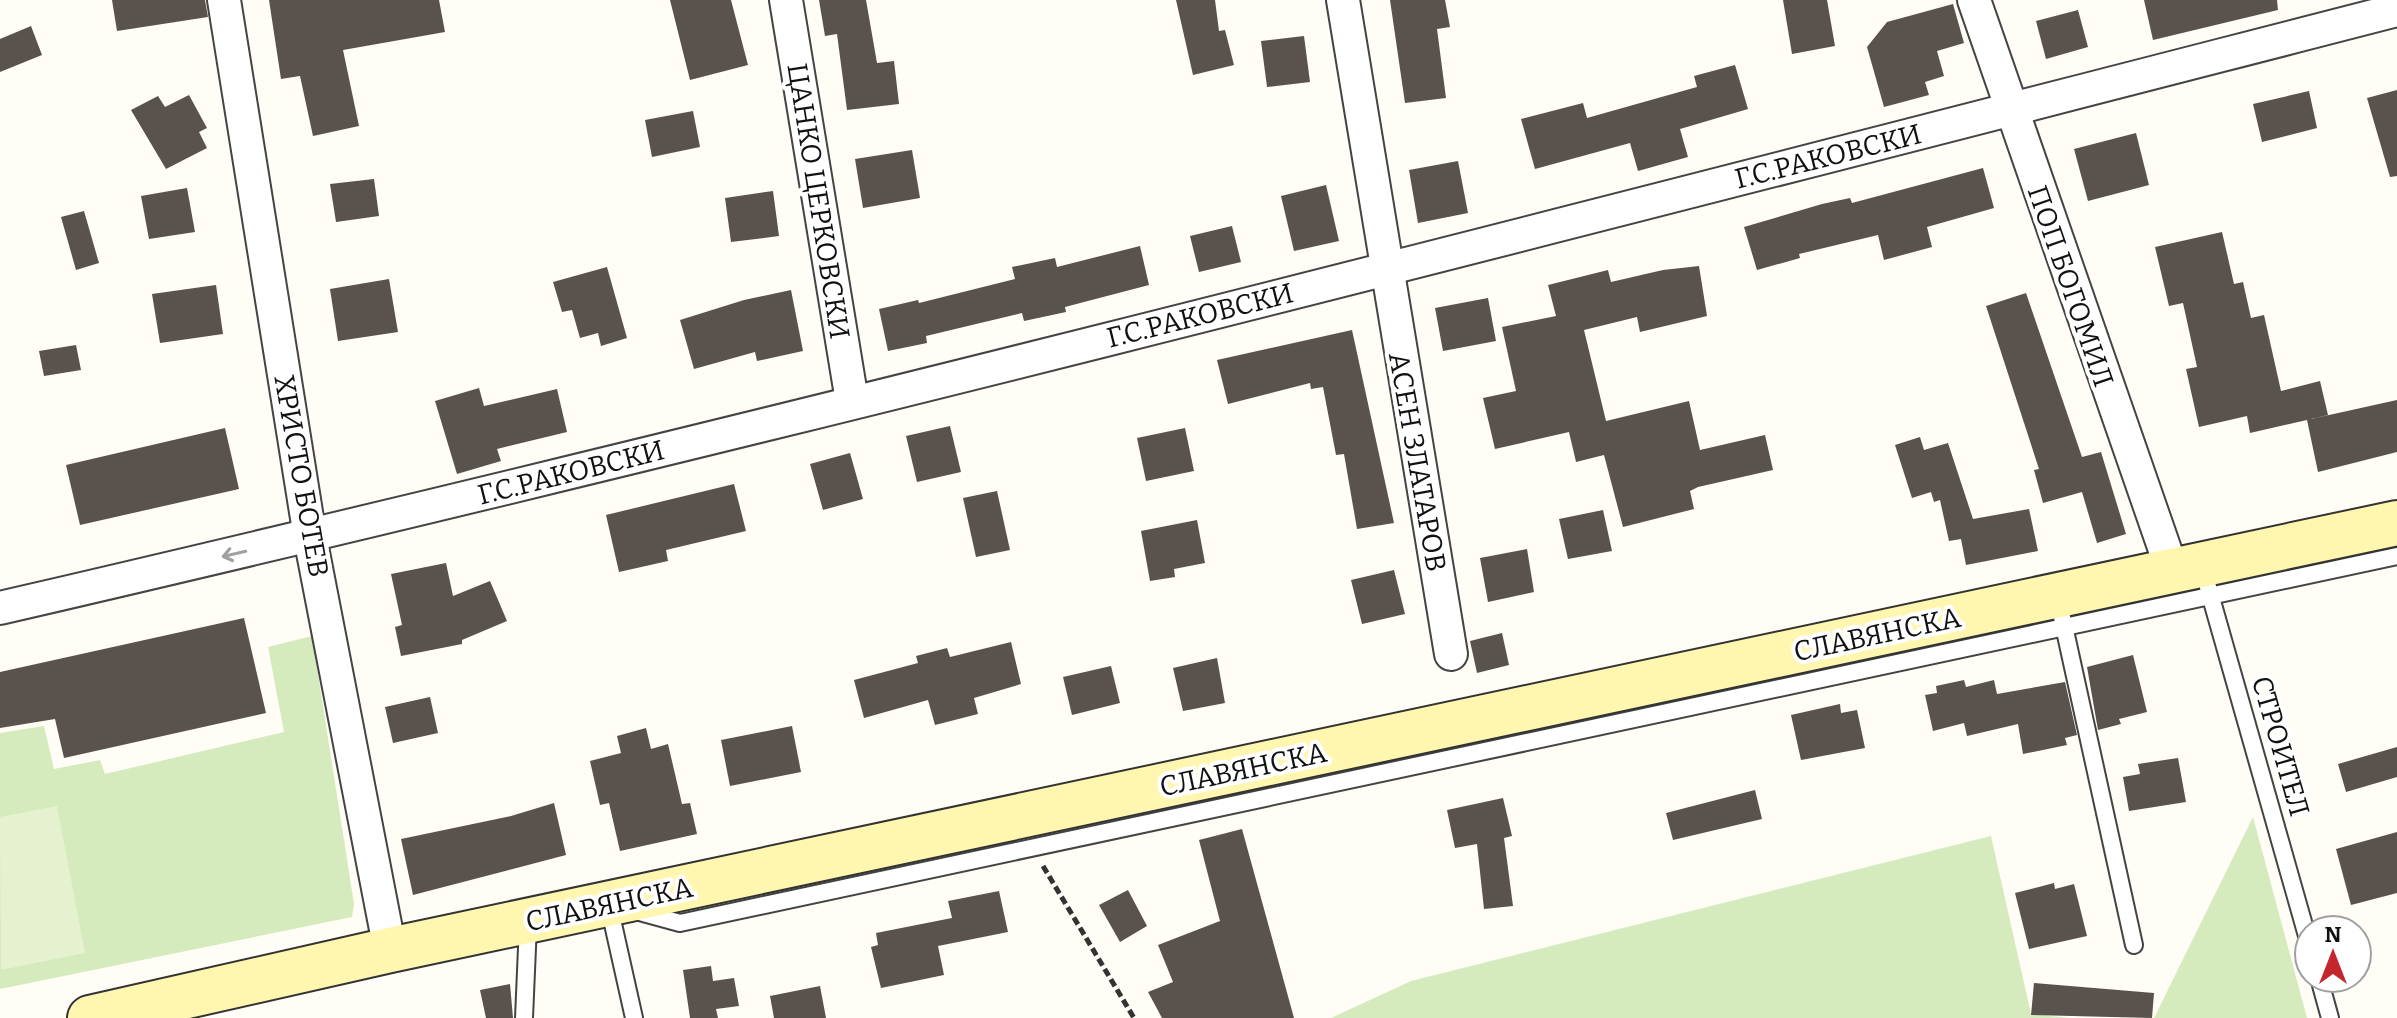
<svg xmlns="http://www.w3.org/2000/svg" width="2397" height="1018" font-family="Bitter,serif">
<rect width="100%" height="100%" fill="#fffdf5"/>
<g fill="#d5ebbd">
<path d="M312 636 354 904 352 917 0 989V733L44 726 54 769 100 760 105 774 284 732 268 647Z"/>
<path d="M2253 817 2307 1018H2154Z"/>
<path d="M1991 836 2031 1014 2070 1018H1331L1411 981Z"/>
</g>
<path fill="#e6f2cf" d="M57 806 85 953 1 970 0 817Z"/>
<g fill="#5a524d">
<path d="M112 0H205L208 17 117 31Z"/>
<path d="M269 0H439L445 32 343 50 359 126 313 136 300 76 281 79Z"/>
<path d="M670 0H731L748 65 690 80Z"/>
<path d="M819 0H866L877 63 894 61 899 104 847 110 837 34 825 36Z"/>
<path d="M1176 0H1215L1219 31 1225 30 1234 65 1193 75Z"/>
<path d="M1390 0H1445L1450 27 1437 29 1446 98 1405 103Z"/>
<path d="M1783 0H1827L1835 46 1792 54Z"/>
<path d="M2144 0H2277L2278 10 2153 40Z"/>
<path d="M1953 4 1964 43 1937 51 1944 76 1925 82 1929 95 1884 107 1867 47 1887 22Z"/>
<path d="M2078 10 2088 47 2046 59 2036 21Z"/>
<path d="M31 26 42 55 0 72V39Z"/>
<path d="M1304 36 1310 82 1267 87 1261 41Z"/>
<path d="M1735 65 1748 109 1680 129 1688 157 1638 171 1630 143 1535 169 1521 119 1583 103 1587 118 1697 87 1694 76Z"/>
<path d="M2397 90V176L2390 177 2367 98Z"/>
<path d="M2309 91 2317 128 2262 142 2253 104Z"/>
<path d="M189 95 207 128 199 132 207 148 166 169 131 110 158 96 165 107Z"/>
<path d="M693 111 700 147 652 157 645 120Z"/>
<path d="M2136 133 2149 185 2088 201 2074 149Z"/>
<path d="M912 150 920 198 863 208 855 159Z"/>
<path d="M1458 161 1468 213 1418 223 1409 170Z"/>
<path d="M1983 168 1994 208 1927 227 1932 247 1884 260 1878 235 1799 254 1800 258 1757 270 1744 227 1822 204 1850 198 1852 203Z"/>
<path d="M374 179 379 216 336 222 330 184Z"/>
<path d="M1326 185 1339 241 1294 251 1281 196Z"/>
<path d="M187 188 195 232 149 239 141 196Z"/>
<path d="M773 191 779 236 731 242 725 198Z"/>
<path d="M84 211 99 263 76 270 61 217Z"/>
<path d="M1232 226 1241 262 1199 272 1190 236Z"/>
<path d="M2222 232 2234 284 2243 282 2251 318 2264 315 2281 391 2320 381 2328 415 2311 419 2397 400V452L2318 472 2307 420 2250 433 2247 416 2199 427 2186 369 2197 367 2183 303 2169 306 2155 247Z"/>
<path d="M1140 246 1149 285 1065 307 1066 312 1024 321 1022 313 926 336 927 343 888 351 879 309 918 300 919 303 1015 279 1012 267 1055 258 1057 267Z"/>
<path d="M1699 266 1707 316 1640 332 1637 317 1584 330 1606 421 1689 401 1700 450 1765 435 1773 470 1698 487 1690 491 1694 509 1623 527 1604 455 1576 462 1569 432 1495 449 1483 398 1516 391 1502 327 1556 316 1548 285 1608 270 1611 282 1663 270Z"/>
<path d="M607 267 627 338 601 346 598 333 580 338 572 310 562 312 553 282Z"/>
<path d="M389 279 398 332 338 341 330 289Z"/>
<path d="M216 285 223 334 160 343 152 294Z"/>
<path d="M791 290 803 351 757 361 755 352 694 369 680 320 744 300Z"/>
<path d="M2026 293 2082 457 2101 452 2126 534 2097 543 2082 492 2043 503 2034 470 2039 469 1986 306Z"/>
<path d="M1488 298 1496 341 1443 351 1435 308Z"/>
<path d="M1352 330 1394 523 1357 529 1344 454 1336 455 1323 387 1311 389 1310 383 1228 404 1217 360Z"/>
<path d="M76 345 81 370 44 376 39 351Z"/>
<path d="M479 388 484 406 557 389 567 432 497 449 501 461 457 474 435 401Z"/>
<path d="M950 426 961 472 917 482 906 436Z"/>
<path d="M225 428 239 489 80 525 66 465Z"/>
<path d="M1185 428 1194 471 1146 481 1137 438Z"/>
<path d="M1920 437 1924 450 1948 443 1973 519 2029 509 2038 551 1966 565 1961 539 1949 541 1940 500 1934 502 1931 492 1912 498 1895 445Z"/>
<path d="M850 453 863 499 823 510 810 464Z"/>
<path d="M734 484 746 531 666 550 668 561 619 572 606 515Z"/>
<path d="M997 491 1010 550 976 557 963 498Z"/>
<path d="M1603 510 1612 551 1568 559 1559 519Z"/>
<path d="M1197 520 1205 563 1174 569 1175 577 1150 581 1141 531Z"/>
<path d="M1527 549 1534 592 1488 602 1480 558Z"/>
<path d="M446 563 453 596 490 581 507 621 462 640V644L401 656 395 627 402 625 391 574Z"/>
<path d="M1394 570 1405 614 1362 624 1351 580Z"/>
<path d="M244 618 266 713 64 758 55 719 0 728V672Z"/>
<path d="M1502 633 1509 665 1477 673 1470 641Z"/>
<path d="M1011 642 1021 684 974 698 978 714 935 725 928 700 864 718 854 680 918 663 916 656 947 648 950 657Z"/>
<path d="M2133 655 2147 712 2119 719 2121 724 2098 730 2087 667Z"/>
<path d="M1217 658 1225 703 1183 711 1173 668Z"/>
<path d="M1111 666 1120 703 1072 715 1063 677Z"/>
<path d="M1964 680 1966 687 1994 680 1997 694 2065 682 2077 735 2065 738 2067 745 2023 754 2018 724 1967 736 1964 723 1933 731 1925 695 1937 693 1936 686Z"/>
<path d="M430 697 438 733 393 743 385 707Z"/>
<path d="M1840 704 1841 713 1857 710 1865 748 1801 760 1791 715Z"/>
<path d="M792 726 801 772 730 786 721 740Z"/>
<path d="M646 728 651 749 668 744 682 804 690 803 697 834 620 851 609 803 600 805 590 761 621 753 617 736Z"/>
<path d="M2397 747V777L2346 792 2338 764Z"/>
<path d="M2178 758 2186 802 2129 811 2123 777 2140 774 2138 764Z"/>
<path d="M1755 790 1762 819 1673 840 1666 813Z"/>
<path d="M1503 798 1512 836 1504 838 1513 906 1484 909 1477 844 1455 848 1447 810Z"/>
<path d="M554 803 566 855 413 895 401 839 511 816Z"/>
<path d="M1242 829 1294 1018H1162L1148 992 1173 982 1158 945 1220 921 1199 840Z"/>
<path d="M2397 832V893L2351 905 2336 849Z"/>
<path d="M2054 883 2055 889 2074 884 2087 936 2029 949 2015 893Z"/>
<path d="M1128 890 1147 926 1120 942 1099 905Z"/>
<path d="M999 891 1008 932 938 946 944 975 881 988 871 947 878 945 876 933 952 918 948 901Z"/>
<path d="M711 966 713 981 734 978 739 1006 716 1009 718 1018H690L683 970Z"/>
<path d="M2034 983 2154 993 2152 1018 2031 1015Z"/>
<path d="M510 984 513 1018H486L480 990Z"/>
<path d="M820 986 826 1018H774L770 996Z"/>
</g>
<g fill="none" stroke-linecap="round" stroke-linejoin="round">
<defs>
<g id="lane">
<path d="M2208 587 2309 943"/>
<path d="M2062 617 2134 945"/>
<path d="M609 906 634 1018"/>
<path d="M636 911 680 923 2397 556"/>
<path d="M2319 978 2330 1018"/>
<path d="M524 1018 528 924"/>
</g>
<g id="street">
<path d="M224 0 310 537 390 950"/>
<path d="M786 0 852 401"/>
<path d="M1343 0 1451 654"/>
<path d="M1974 0 2172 570"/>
<path d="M0 608C802 422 1600 215 2397 10"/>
</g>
<path id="secondary" d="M90 1018 390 950 2397 523"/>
</defs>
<use href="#lane" stroke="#444" stroke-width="20"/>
<use href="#street" stroke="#444" stroke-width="36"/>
<use href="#secondary" stroke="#333" stroke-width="48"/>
<path stroke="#333" stroke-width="5" stroke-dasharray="8 4" stroke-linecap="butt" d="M1043 866 1134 1018"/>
<use href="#lane" stroke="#fff" stroke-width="16"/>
<use href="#street" stroke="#fff" stroke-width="32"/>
<use href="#secondary" stroke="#fff6b0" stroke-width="44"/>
</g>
<defs><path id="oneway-shaft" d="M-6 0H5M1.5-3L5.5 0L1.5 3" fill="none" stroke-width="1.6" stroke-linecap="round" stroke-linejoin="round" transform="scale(2)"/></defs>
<use stroke="#a0a0a0" href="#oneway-shaft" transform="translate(234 554) rotate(167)"/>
<g text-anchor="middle" stroke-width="8" stroke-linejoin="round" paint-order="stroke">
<g font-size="28" fill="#111" stroke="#fff">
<text transform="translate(1828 156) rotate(-14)" y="10">Г.С.РАКОВСКИ</text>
<text transform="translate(819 201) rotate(81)" y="10">ЦАНКО ЦЕРКОВСКИ</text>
<text transform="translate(2071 286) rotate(71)" y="10">ПОП БОГОМИЛ</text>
<text transform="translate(1200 315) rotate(-14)" y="10">Г.С.РАКОВСКИ</text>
<text transform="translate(1418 462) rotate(80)" y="10">АСЕН ЗЛАТАРОВ</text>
<text transform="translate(571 472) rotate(-14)" y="10">Г.С.РАКОВСКИ</text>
<text transform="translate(302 476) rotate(80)" y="10">ХРИСТО БОТЕВ</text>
<text transform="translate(1877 634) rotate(-12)" y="10">СЛАВЯНСКА</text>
<text transform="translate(2281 746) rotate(74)" y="10">СТРОИТЕЛ</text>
<text transform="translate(1243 769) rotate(-12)" y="10">СЛАВЯНСКА</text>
<text transform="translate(609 904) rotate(-12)" y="10">СЛАВЯНСКА</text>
</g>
</g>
<g transform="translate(2333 954)"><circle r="38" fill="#ffffff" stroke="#a0a0a0" stroke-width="2"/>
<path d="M0-6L14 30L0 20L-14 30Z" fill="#c4262e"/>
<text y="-12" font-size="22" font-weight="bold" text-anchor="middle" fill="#111111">N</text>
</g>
</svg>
